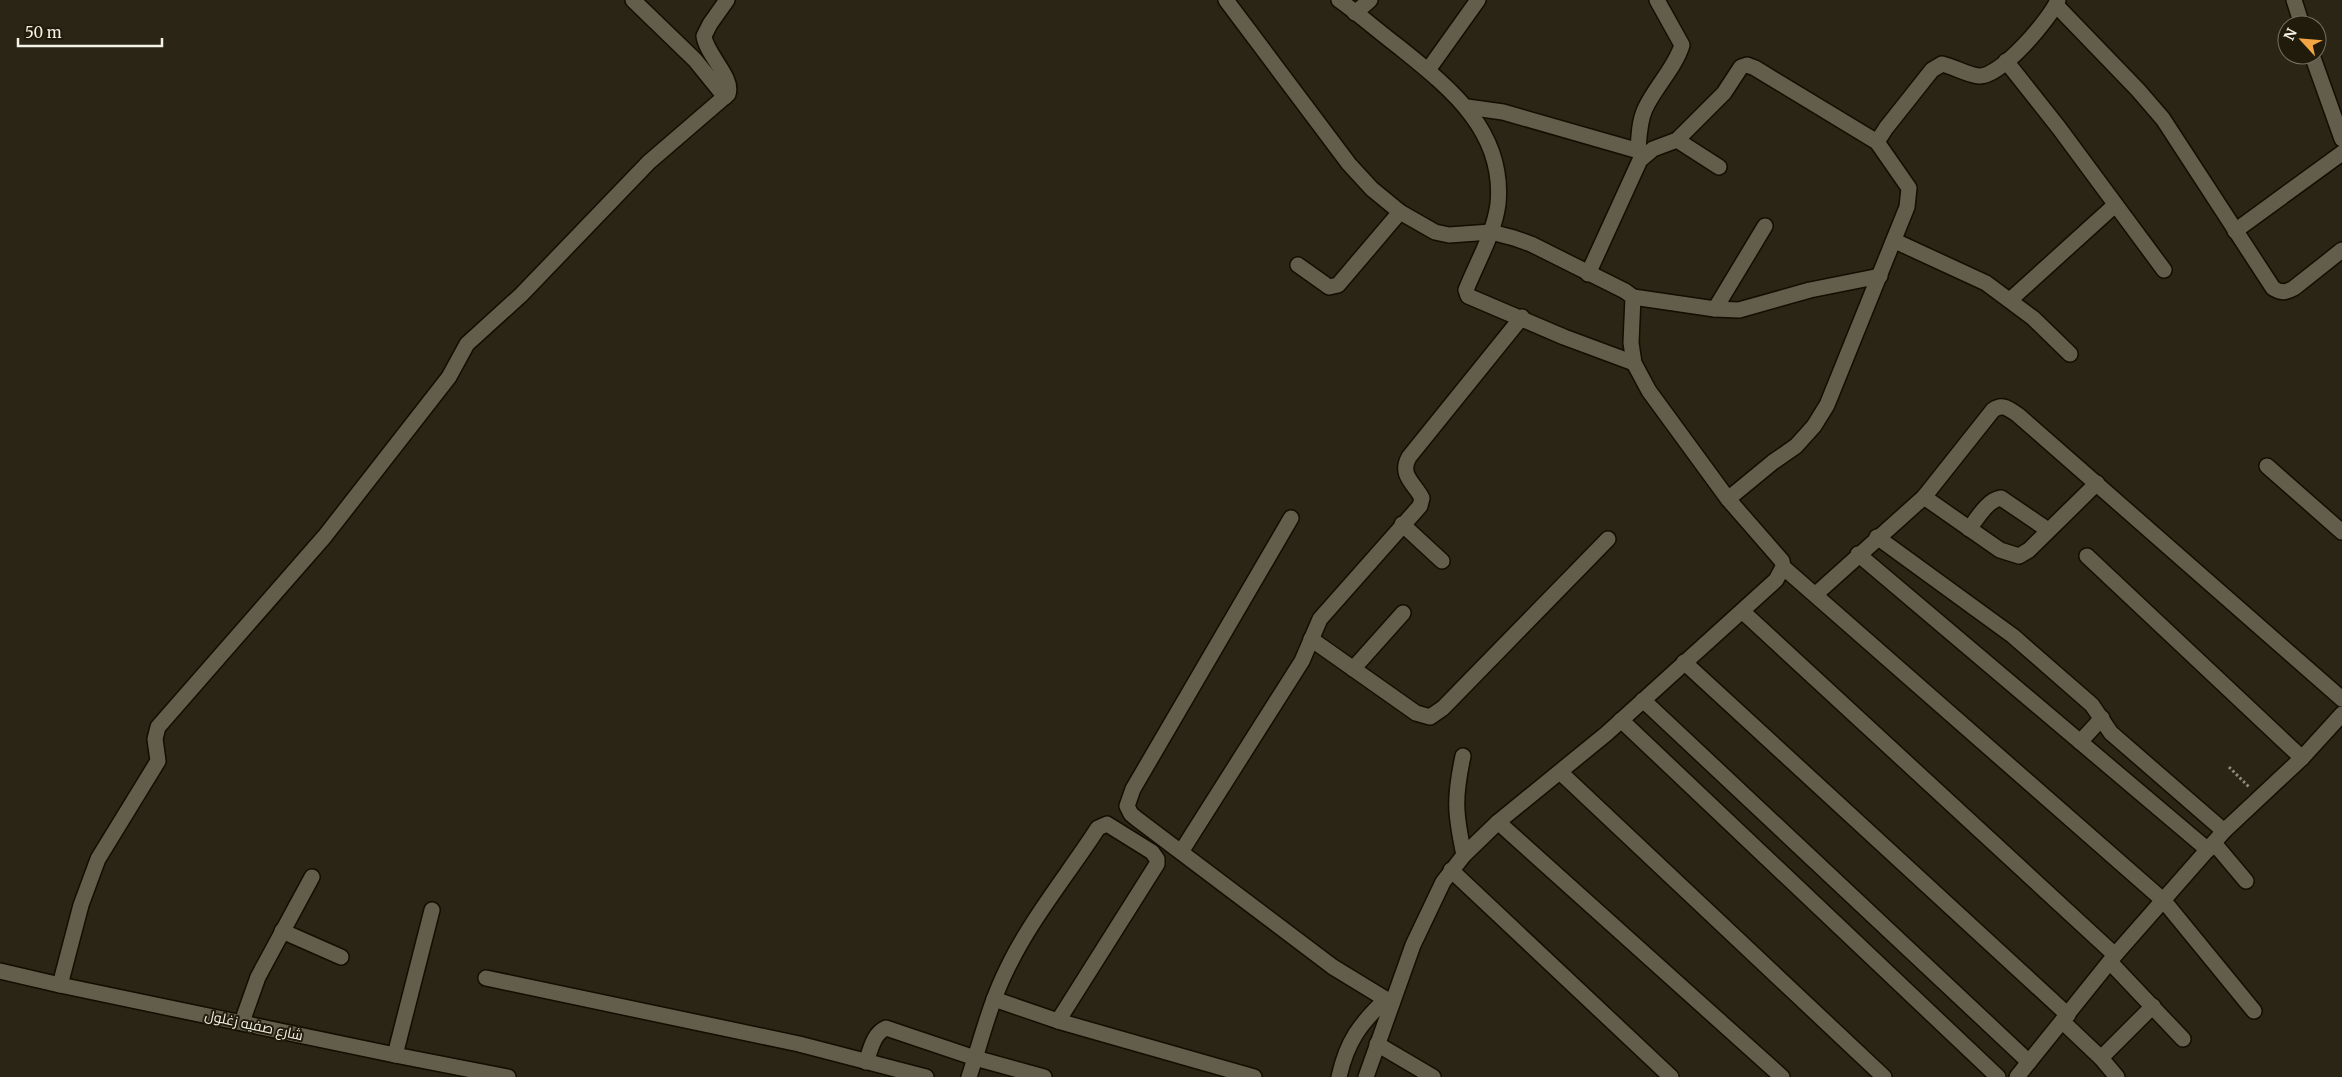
<svg xmlns="http://www.w3.org/2000/svg" width="2342" height="1077" font-family="Merriweather,Cairo,serif">
<rect width="100%" height="100%" fill="#2a2514"/>
<g fill="none" stroke-linecap="round" stroke-linejoin="round">
<defs>
<g id="street">
<path d="M633 0 695 60 725 97"/>
<path d="M1226 0 1349 164 1372 189 1400 212 1435 232 1449 235 1491 232 1514 238 1531 244 1625 291 1633 297 1631 343 1634 363 1649 391 1728 499 1782 561 1783 567 1776 580 1606 734 1498 822 1464 855 1443 882 1413 945 1366 1077"/>
<path d="M1339 0C1360 15 1379 32 1399 47 1450 88 1505 131 1498 204 1494 234 1477 262 1466 290L1468 296 1564 337 1634 363"/>
<path d="M2294 0 2302 25"/>
<path d="M2056 5 2138 90 2163 119 2273 288C2281 293 2285 293 2294 288L2342 250"/>
<path d="M1355 13 1370 0"/>
<path d="M2312 55 2342 139"/>
<path d="M2006 61 2059 128 2164 270"/>
<path d="M1428 70 1478 0"/>
<path d="M1467 107 1503 112 1646 153"/>
<path d="M1677 140 1719 167"/>
<path d="M1877 142 1886 128 1932 70 1942 64C1955 67 1967 75 1979 76 2001 77 2050 19 2058 0"/>
<path d="M1638 151C1639 137 1639 122 1645 109 1655 87 1675 68 1682 45L1657 0"/>
<path d="M2235 231 2342 153"/>
<path d="M1895 241 1986 283 2033 318 2070 354"/>
<path d="M1298 265 1329 287 1338 285 1400 212"/>
<path d="M1588 274 1640 160 1653 149 1677 140 1724 93 1741 67 1747 65 1755 68 1877 142 1909 188 1907 207 1827 405 1814 426 1796 446 1773 462 1728 499"/>
<path d="M1633 297 1715 309 1739 310 1810 290 1880 276"/>
<path d="M2010 300 2115 205"/>
<path d="M1715 309 1765 226"/>
<path d="M2267 466 2342 532"/>
<path d="M1924 497 2000 550 2019 556 2029 550 2097 483"/>
<path d="M1291 518 1133 789 1127 806 1131 814 1137 819 1333 967 1392 1003"/>
<path d="M1402 524 1442 561"/>
<path d="M1969 529C1977 519 1987 500 2001 498L2048 530"/>
<path d="M1877 537 2013 636 2092 705 2111 733 2224 831"/>
<path d="M1858 554 2208 850"/>
<path d="M2087 556 2302 758"/>
<path d="M1783 567 2164 901 2254 1011"/>
<path d="M1816 594 1924 497 1993 410C2003 403 2009 409 2018 415L2342 699"/>
<path d="M1742 611 2115 955"/>
<path d="M1311 639 1416 713 1430 717 1443 708 1608 539"/>
<path d="M1684 662 2068 1015"/>
<path d="M1353 669 1403 613"/>
<path d="M1643 700 2029 1062"/>
<path d="M1621 720 1998 1077"/>
<path d="M2080 742 2102 718"/>
<path d="M1463 756C1454 798 1455 813 1464 855"/>
<path d="M1560 772 1884 1077"/>
<path d="M1498 822 1782 1077"/>
<path d="M2214 843 2246 881"/>
<path d="M1181 852 1302 661 1320 619 1420 506 1422 498C1414 483 1399 475 1409 457L1522 317"/>
<path d="M1451 870 1671 1077"/>
<path d="M282 931 341 957"/>
<path d="M2110 962 2183 1039"/>
<path d="M486 978 799 1044 926 1077"/>
<path d="M60 985 81 905 98 859 158 761 155 739 158 727 325 536 449 377 467 344 521 295 649 162 728 94C734 78 706 54 704 36L710 24 727 0"/>
<path d="M994 999 1058 1021 1254 1077"/>
<path d="M242 1022 258 977 312 877"/>
<path d="M2063 1022 2101 1058 2117 1077"/>
<path d="M1377 1044 1433 1077"/>
<path d="M395 1055 432 910"/>
<path d="M2101 1058 2153 1006"/>
<path d="M866 1062C871 1049 873 1034 886 1028L975 1058 1044 1077"/>
<path d="M969 1077C981 1041 990 1003 1007 969 1030 921 1065 878 1094 834L1098 828 1107 824 1152 852 1157 859V864L1058 1021"/>
<path d="M1339 1077C1347 1041 1360 1024 1386 999"/>
<path d="M2017 1077 2115 955 2224 831 2302 758 2342 714"/>
</g>
<path id="secondary" d="M0 971 60 985 395 1055 508 1077"/>
</defs>
<use href="#street" stroke="#120e01" stroke-width="18"/>
<use href="#secondary" stroke="#120e01" stroke-width="18"/>
<path stroke="#8e8a7c" stroke-width="3" stroke-dasharray="2.5 2.5" stroke-linecap="butt" d="M2229 767 2249 787"/>
<use href="#street" stroke="#635e4b" stroke-width="15"/>
<use href="#secondary" stroke="#635e4b" stroke-width="15"/>
</g>
<g text-anchor="middle" stroke-width="4" stroke-linejoin="round" paint-order="stroke">
<g font-size="14" fill="#f4f1e6" stroke="#201b0a">
<text transform="translate(254 1025) rotate(12)" y="5">شارع صفيه زغلول</text>
</g>
</g>
<g transform="translate(2302 40) rotate(296)"><circle r="24" fill="#201b0a" stroke="#757162"/>
<path d="M0-4L9 19L0 12L-9 19Z" fill="#f3a443"/>
<text y="-8" font-size="14" font-weight="bold" text-anchor="middle" fill="#f4f1e6">N</text>
</g>
<path d="M18 38v8h144v-8" fill="none" stroke="#f4f1e6" stroke-width="2.5"/>
<text x="25" y="38" font-size="15" fill="#f4f1e6" stroke="#201b0a" stroke-width="4" paint-order="stroke">50 m</text>
</svg>
